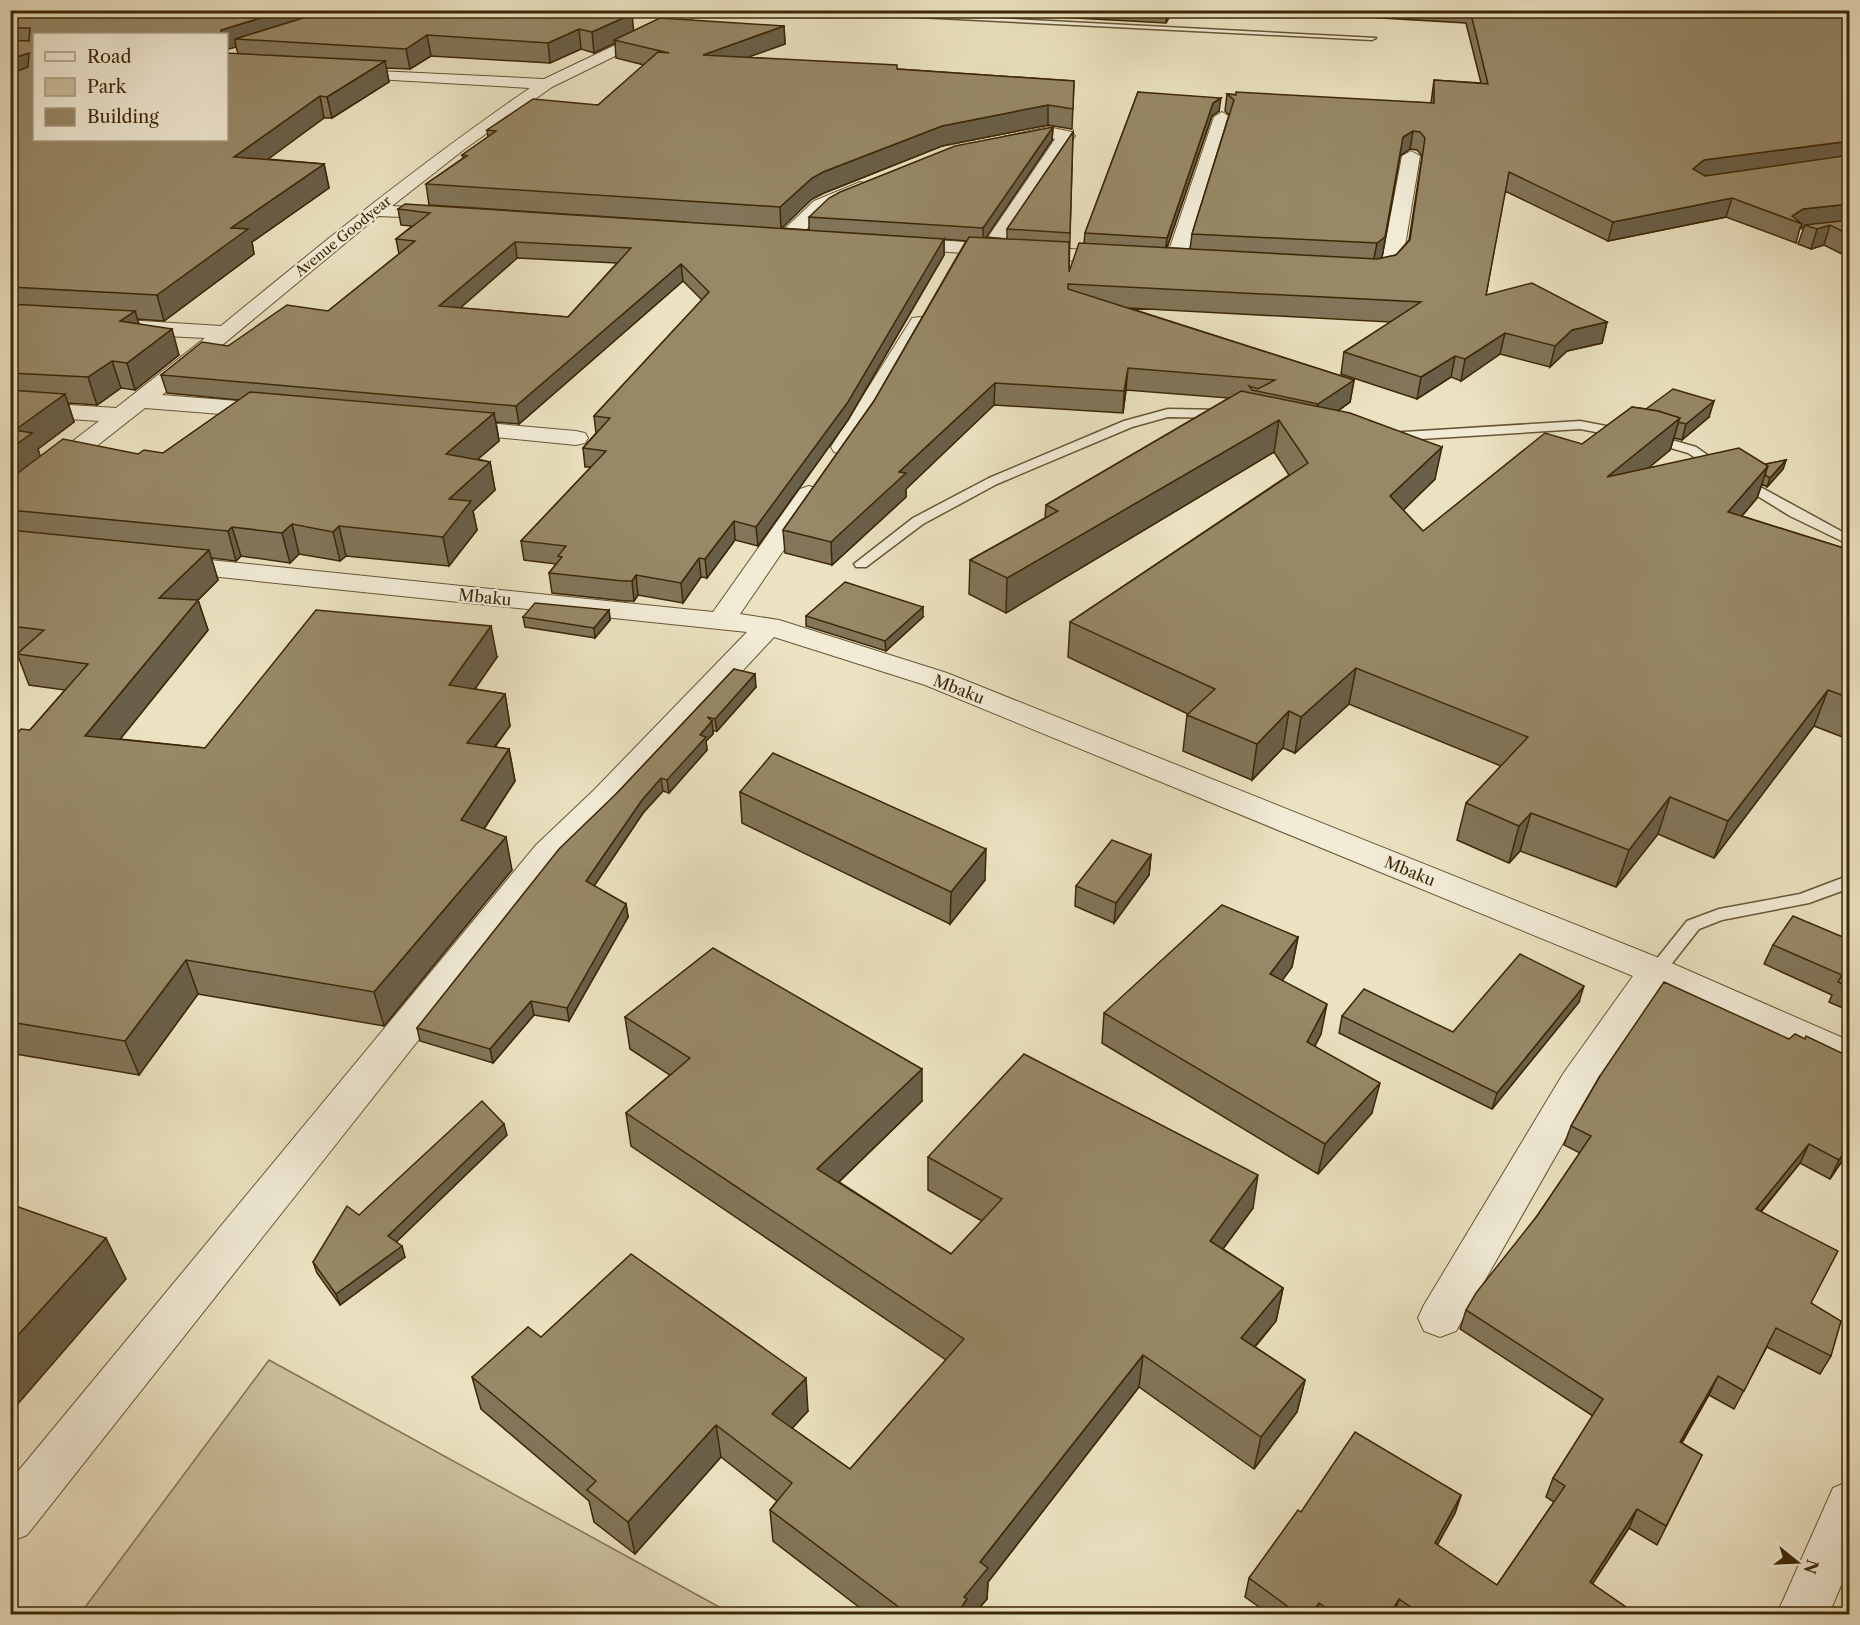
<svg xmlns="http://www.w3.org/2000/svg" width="1860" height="1625" font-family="'Libre Caslon Text',serif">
<rect width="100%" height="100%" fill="#ebe2c1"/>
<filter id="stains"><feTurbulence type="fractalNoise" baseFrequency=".00333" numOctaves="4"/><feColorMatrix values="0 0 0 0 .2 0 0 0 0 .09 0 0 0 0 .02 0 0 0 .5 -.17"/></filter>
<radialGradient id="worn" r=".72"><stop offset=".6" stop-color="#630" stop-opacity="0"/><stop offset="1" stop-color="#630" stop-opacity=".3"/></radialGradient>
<path fill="#cdc2a1" stroke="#857453" stroke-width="1.5" d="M269 1360 732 1614H80Z"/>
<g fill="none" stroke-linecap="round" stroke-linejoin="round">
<defs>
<g id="lane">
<path d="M779 10H838L1376 38 1372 40Z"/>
<path d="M1168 409 1224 410 1230 414 1224 418 1168 417 1132 427 997 484 923 524 866 567H856L854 564 913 518 989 478 1124 421Z"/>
<path d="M1580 421 1622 429 1628 433 1622 437 1580 429 1388 441 1382 437 1388 433Z"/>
<path d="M1651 434 1696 447 1726 468 1724 471H1716L1688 453 1647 441V435Z"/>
<path d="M1742 477 1850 536V545L1790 516 1738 484V478Z"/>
<path d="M1850 875V888L1809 903 1722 920 1699 929 1662 976H1650L1647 971 1687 921 1719 909 1800 894Z"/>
</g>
<g id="street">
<path d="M689 10H709L552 87 466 148 392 206 444 209 451 211 454 215 451 219 378 216 162 395 273 404 281 406 285 411 281 416 273 418 145 408 19 507 10 510V489L99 421 10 415V401L116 408 205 338 126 334 118 332 115 327 118 322 126 320 221 326C322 243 422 162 530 88L341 77 335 75 333 72 335 69 544 79Z"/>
<path d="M1222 112 1230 117 1185 262 1182 266H1168L1165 262 1214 117Z"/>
<path d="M1048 127 1072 132 1075 136 1003 245 1120 252 1127 254 1130 258 1127 262 1120 264 892 248 889 244 892 240 899 238 984 243 1055 139 1048 137 1009 146 1000 141 1003 137Z"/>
<path d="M1411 151 1420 156 1402 264C1392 278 1366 279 1351 275L1348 271 1351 267 1371 265 1382 261 1402 156Z"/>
<path d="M860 182 867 184 869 188 867 192 828 209 794 241H780L777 237 780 233 814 201Z"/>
<path d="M1850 224V236L1798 242 1788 236 1798 230Z"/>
<path d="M920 317 928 318 931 323 855 447 852 452 843 454 834 452 831 447 909 323 912 318Z"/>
<path d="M453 420 576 431 585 433 588 438 585 443 576 445 444 432 441 427 444 422Z"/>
<path d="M809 486 818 489 822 494 740 614 779 620 947 673 1669 962 1850 1041V1071L1663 989 1591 1094 1456 1331 1440 1337 1424 1331 1418 1318 1424 1305 1563 1074 1633 976 925 685 774 637 618 804 560 861 27 1535 10 1542V1481L536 845 594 790 747 632 171 572 161 570 157 564 161 558 171 556 713 612 800 489Z"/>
<path d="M1850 1481V1564L1829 1614H1777L1833 1488Z"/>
</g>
</defs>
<use href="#lane" stroke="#685634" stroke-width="3"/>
<use href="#street" stroke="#685634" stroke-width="2"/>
<use href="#lane" fill="#f2ecd7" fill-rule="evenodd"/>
<use href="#street" fill="#f2ecd7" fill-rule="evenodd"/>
</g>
<g fill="#827559" stroke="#3d2705" stroke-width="1.5" fill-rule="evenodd">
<path d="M10 10 584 11 633 31 784 26 785 44 748 57 897 69 1074 81 1072 129 1048 125 942 146 824 193 812 199 781 228 809 230V217L1053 127 1052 140 986 237 1007 239V229L1073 132 1069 272 1084 243 1085 233 1138 92 1219 111 1212 116 1167 248 1190 249 1192 234 1229 115 1225 111 1227 94 1431 103 1434 80 1481 83 1466 23 1279 12V10H1850V258L1824 245 1811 249 1798 244 1804 227 1800 228 1796 243 1726 217 1608 241 1505 191 1486 295 1607 322 1602 343 1567 351 1550 367 1500 354 1461 381 1451 377 1417 399 1341 374 1344 352 1391 322 1129 308 1354 380 1350 402 1338 411 1435 479 1403 510 1423 531 1582 444 1632 407 1709 417 1682 440 1674 438 1670 450 1648 468 1766 464 1786 460 1783 469 1767 487 1762 484 1757 498 1742 516 1850 550V740L1814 726 1714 858 1658 834 1616 887 1520 851 1509 863 1457 840 1466 803 1501 766 1349 704 1295 753 1283 748 1252 780 1183 751 1187 715 1188 714 1068 657 1070 622 1289 475 1274 452 1006 613 969 594 970 560 1045 518 1046 505 1229 398 1126 390 1123 413 994 405 906 489V497L832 565 785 553 783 530 874 401 966 241 944 239V255L848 420 758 546 735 540 707 578 701 577 683 603 638 595 634 601H625L552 593 549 573 556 564 524 560 521 541 591 467H585L583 448 596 433 594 416 702 300 683 281 519 424 496 422 499 441 478 459 490 462 495 490 473 511 477 530 449 566 346 556 340 561 299 554 290 563 241 556 236 561 211 558 218 580 198 600 208 630 120 739 205 748 497 657 475 689 505 694 510 726 495 747 509 749 515 781 484 829 512 870 384 1026 198 994 139 1075 10 1053V741L30 730 65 690 29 685 18 656 10 655ZM226 34 236 47 238 53 34 140ZM615 43 616 58 644 65 598 105 487 130 488 137 462 155 463 158 426 184 429 205 686 222 398 209 401 225 412 226 396 239 399 254 328 311 228 346 161 375 167 393 239 400 163 453 40 457 38 449 74 422 68 403 97 405 121 388 135 390 179 355 139 324 137 319 164 321 254 254 252 242 329 188 324 164 267 159 324 118H332L389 82 386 68 410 69 431 56 550 63 581 49 594 53ZM1410 149 1417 150 1422 156 1409 240 1396 255 1379 259 1382 257 1400 156ZM517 258 617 263 568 317 460 308Z"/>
<path d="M1010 10H1173L1166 23 1038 16Z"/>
<path d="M609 610 610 620 595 638 525 627 523 617Z"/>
<path d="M806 616 923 617 886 651 806 626Z"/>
<path d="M734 669 756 687 717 731H713V734L706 741 707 750 669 793 663 791 643 813 594 886 626 904 628 917 569 1021 534 1015 493 1063 420 1041 417 1028 618 792Z"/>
<path d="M740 792 985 880 950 924 742 823Z"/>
<path d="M1151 855 1149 875 1114 923 1075 906 1076 886Z"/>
<path d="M1298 937 1292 967 1282 980 1321 1034 1315 1046 1372 1113 1318 1174 1102 1043 1104 1013Z"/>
<path d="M1850 940V1011L1829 1002 1832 995 1764 964 1773 945Z"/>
<path d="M1579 1002 1492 1109 1339 1033 1342 1016 1453 1032Z"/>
<path d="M625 1017 922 1101 839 1182 951 1254 982 1221 928 1190V1157L1253 1208 1223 1249 1283 1288 1276 1321 1255 1347 1305 1380 1297 1412 1254 1469 1139 1387 988 1582 987 1599 974 1614H868L773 1541 770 1510 777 1501 721 1457 635 1554 594 1522 589 1501 481 1409 472 1377 541 1337 808 1411 792 1428 850 1469 946 1360 631 1146 626 1113 670 1075 630 1049Z"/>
<path d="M1600 1076 1850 1149 1830 1179 1800 1163 1761 1212 1811 1303 1831 1356 1820 1374 1767 1347 1734 1409 1709 1395 1682 1443 1702 1455 1657 1545 1629 1528 1592 1584 1636 1614H1269L1245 1597 1249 1578 1301 1512 1461 1495 1455 1513 1437 1545 1497 1585 1554 1502 1546 1497 1553 1478 1593 1416 1460 1329 1466 1310 1537 1216 1580 1153 1564 1145 1571 1126Z"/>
<path d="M507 1135 396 1242 405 1257 340 1305 317 1273 313 1262 359 1215Z"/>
</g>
<g fill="#6a5f48" stroke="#3d2705" stroke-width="1.5">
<path d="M147 10H159L151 34 145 16Z"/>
<path d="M287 10H357L235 39 236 47 226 50V34H221V30Z"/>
<path d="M1167 10H1173L1166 23Z"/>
<path d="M632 14 634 34 614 40 615 43 594 53 592 32Z"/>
<path d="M784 26 785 44 704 73 703 55Z"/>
<path d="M579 29 581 49 550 63 548 43Z"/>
<path d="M427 35 431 56 410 69 406 49Z"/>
<path d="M29 53 34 69 10 82V59Z"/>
<path d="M385 61 389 82 332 118 327 97Z"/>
<path d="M320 96 324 118 240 180 234 157Z"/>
<path d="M1221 98 1219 111 1212 116 1165 253 1167 238 1213 103Z"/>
<path d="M1048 105V125L942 146 824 193 812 199 781 229 780 207 812 178 823 172 942 126Z"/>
<path d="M1053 127 1052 140 983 242V228Z"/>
<path d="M1413 131 1410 149 1400 156 1382 257 1373 263 1377 243 1403 137Z"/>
<path d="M1850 141V159L1699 179 1693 169 1704 160Z"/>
<path d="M324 164 329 188 252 242 254 254 164 321 157 295 231 228Z"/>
<path d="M1732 198 1726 217 1608 241 1613 222Z"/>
<path d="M1850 204V223L1805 225 1804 227 1800 228 1802 224 1792 216 1803 209Z"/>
<path d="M1830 225 1824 245 1811 249 1817 229Z"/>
<path d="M944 239V255L848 420 758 546 756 527Z"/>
<path d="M515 242 517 258 442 324 439 306Z"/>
<path d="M681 264 683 281 519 424 516 406Z"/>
<path d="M135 311 143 337 120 321Z"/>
<path d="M1607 322 1602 343 1567 351 1550 367 1555 346 1572 330Z"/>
<path d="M172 329 179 355 135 390 127 363Z"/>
<path d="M1505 333 1500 354 1461 381 1465 359Z"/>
<path d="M1455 356 1451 377 1417 399 1421 377Z"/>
<path d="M112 361 121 388 97 405 88 377Z"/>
<path d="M1128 368 1126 390 1123 413 1124 391Z"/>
<path d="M1354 380 1350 402 1315 427 1318 404Z"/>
<path d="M995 383 994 405 906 489V497L832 565 831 542 899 472Z"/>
<path d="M65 394 74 422 38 449 42 462 10 486V449L15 430Z"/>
<path d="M1714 401 1709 417 1682 440 1686 424Z"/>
<path d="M494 413 499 441 451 482 446 454Z"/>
<path d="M1680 418 1670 450 1598 510 1607 477Z"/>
<path d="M1279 420 1274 452 1006 613 1007 578Z"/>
<path d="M1442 447 1435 479 1384 529 1390 496Z"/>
<path d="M1786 460 1783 469 1767 487 1770 478Z"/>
<path d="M490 462 495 490 473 511 477 530 449 566 443 537 449 499Z"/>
<path d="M1768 466 1757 498 1717 545 1728 512Z"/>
<path d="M734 521 735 540 707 578 705 559Z"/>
<path d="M292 524 299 554 290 563 282 533Z"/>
<path d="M339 526 346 556 340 561 333 532Z"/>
<path d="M232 527 241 556 236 561 228 531Z"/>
<path d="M209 550 218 580 169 629 159 598Z"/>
<path d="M699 558 701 577 683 603 681 583Z"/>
<path d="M636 575 638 595 634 601 632 581Z"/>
<path d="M198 600 208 630 97 768 85 736Z"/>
<path d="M923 607V617L886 651 885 641Z"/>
<path d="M609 610 610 620 595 638 594 628Z"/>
<path d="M491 626 497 657 456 716 449 685Z"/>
<path d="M1356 668 1349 704 1295 753 1301 717Z"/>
<path d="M755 674 756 687 717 731 715 719Z"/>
<path d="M1828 690 1814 726 1714 858 1728 821Z"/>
<path d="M505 694 510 726 473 775 467 743Z"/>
<path d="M1289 711 1283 748 1252 780 1257 744Z"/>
<path d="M712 721 713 734 706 741 707 750 669 793 667 780 700 735Z"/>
<path d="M509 749 515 781 468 853 461 820Z"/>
<path d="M661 778 663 791 643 813 588 895 586 881 642 800Z"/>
<path d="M1670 797 1658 834 1616 887 1629 850Z"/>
<path d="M1531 813 1520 851 1509 863 1519 826Z"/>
<path d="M506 837 512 870 384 1026 374 992Z"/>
<path d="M986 849 985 880 950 924 951 892Z"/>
<path d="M1151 855 1149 875 1114 923 1116 903Z"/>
<path d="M626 904 628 917 569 1021 567 1008Z"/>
<path d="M1298 937 1292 967 1265 1004 1270 974Z"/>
<path d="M186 960 198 994 139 1075 125 1041Z"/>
<path d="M1584 986 1579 1002 1492 1109 1497 1093Z"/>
<path d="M531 1001 534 1015 493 1063 490 1049Z"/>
<path d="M1327 1004 1321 1034 1301 1072 1307 1042Z"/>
<path d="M922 1069V1101L819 1201 817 1169Z"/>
<path d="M1380 1083 1372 1113 1318 1174 1325 1144Z"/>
<path d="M504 1124 507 1135 391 1247 388 1236Z"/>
<path d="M1809 1144 1800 1163 1747 1228 1756 1209Z"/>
<path d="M1850 1145V1149L1830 1179 1839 1160Z"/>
<path d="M1258 1175 1253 1208 1205 1273 1210 1241Z"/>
<path d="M106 1238 126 1279 10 1413V1344Z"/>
<path d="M402 1246 405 1257 340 1305 336 1294Z"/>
<path d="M1283 1288 1276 1321 1235 1370 1241 1338Z"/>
<path d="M1143 1355 1139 1387 988 1582 987 1599 974 1614H957L980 1562Z"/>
<path d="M1718 1376 1709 1395 1671 1461 1680 1442Z"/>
<path d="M806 1378 808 1411 776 1446 772 1414Z"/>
<path d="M1305 1380 1297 1412 1254 1469 1261 1437Z"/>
<path d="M716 1425 721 1457 635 1554 628 1522Z"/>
<path d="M1461 1495 1455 1513 1428 1562 1435 1543Z"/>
<path d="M1637 1509 1629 1528 1582 1600 1590 1582Z"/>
<path d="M1399 1599 1394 1614H1390Z"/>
<path d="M1319 1603 1316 1614H1311Z"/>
</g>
<g fill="#978867" stroke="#3d2705" stroke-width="1.5" fill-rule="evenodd">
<path d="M10 10H147L145 16 155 15 157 10H287L221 30V34H34V140H226V53L385 61 327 97 320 96 234 157 324 164 231 228 248 229 157 295 10 287V74L28 67 29 53 10 59V40L29 41 30 28H10Z"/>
<path d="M329 10H576L632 14 592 32 579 29 548 43 427 35 406 49 235 39Z"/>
<path d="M1470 10H1850V141L1704 160 1693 169 1705 176 1850 155V204L1803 209 1792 216 1802 224 1732 198 1613 222 1509 172 1486 295 1532 283 1607 322 1572 330 1555 346 1505 333 1465 359 1455 356 1421 377 1344 352 1421 302 1068 284V289L1354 380 1318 404 1252 390 1249 386 1258 389 1275 380 1128 368 1124 391 995 383 899 472 906 473 831 542 783 530 874 401 969 237 1069 242V272L1079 243 1377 259 1396 255 1410 240 1425 138 1420 132 1413 131 1403 137 1385 237 1377 243 1192 234 1234 100 1227 94 1236 95V92L1434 103V80L1488 84Z"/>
<path d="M660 18 784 26 703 55 897 65V69L1074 81 1073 109 1048 105 942 126 823 172 812 178 780 207 426 184 467 156 462 155 496 131 487 130 533 99 598 105 658 52 669 53 614 40Z"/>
<path d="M1138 92 1221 98 1213 103 1167 238 1085 233Z"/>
<path d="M1053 127 983 228 809 217 829 198 840 192 955 146Z"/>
<path d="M1073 132 1070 233 1007 229Z"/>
<path d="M405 204 944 239 848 402 756 527 734 521 705 559 699 558 681 583 636 575 632 581H623L549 573 562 557 558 556 566 546 521 541 606 451 583 448 610 418 594 416 709 292 681 264 516 406 161 375 202 342 228 346 287 305 328 311 415 241 396 239 430 213 398 209ZM515 242 631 248 568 317 439 306Z"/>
<path d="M1850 220V235L1830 225 1817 229 1805 225Z"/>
<path d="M10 304 135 311 120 321 172 329 127 363 112 361 88 377 10 373Z"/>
<path d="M1673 389 1714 401 1686 424 1678 422 1680 418 1658 411 1646 409Z"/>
<path d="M10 390 65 394 15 430 32 433 10 449Z"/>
<path d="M1241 391 1350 413 1442 447 1390 496 1423 531 1545 433 1582 444 1632 407 1658 411 1680 418 1607 477 1739 448 1768 466 1728 512 1850 550V698L1828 690 1728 821 1670 797 1629 850 1531 813 1519 826 1466 803 1528 737 1356 668 1301 717 1289 711 1257 744 1187 715 1215 689 1070 622 1308 463 1279 420 1007 578 970 560 1058 511 1046 505Z"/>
<path d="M250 392 494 413 446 454 490 462 449 499 471 501 443 537 339 526 333 532 292 524 282 533 232 527 228 531 10 510V479L63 439 138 454 144 450 163 453Z"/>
<path d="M1786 460 1770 478 1765 475 1768 466 1766 464Z"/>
<path d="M10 530 209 550 159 598 198 600 85 736 205 748 316 610 491 626 449 685 505 694 467 743 509 749 461 820 506 837 374 992 186 960 125 1041 10 1022V741L21 729 30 730 88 664 17 654 44 630 10 626Z"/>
<path d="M845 582 923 607 885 641 806 616Z"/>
<path d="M535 603 609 610 594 628 523 617Z"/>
<path d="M734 669 755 674 715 719 707 717 712 721 700 735 706 737 667 780 661 778 642 800 586 881 626 904 567 1008 531 1001 490 1049 417 1028 559 849 618 792Z"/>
<path d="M773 753 986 849 951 892 740 792Z"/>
<path d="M1112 840 1151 855 1116 903 1076 886Z"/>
<path d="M1222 905 1298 937 1270 974 1327 1004 1307 1042 1380 1083 1325 1144 1104 1013Z"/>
<path d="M1793 916 1850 940V987L1838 982 1842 975 1773 945Z"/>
<path d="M713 948 922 1069 817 1169 951 1254 1002 1199 928 1157 1024 1054 1258 1175 1210 1241 1283 1288 1241 1338 1305 1380 1261 1437 1143 1355 980 1562 988 1568 964 1597 967 1599 957 1614H908L770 1510 792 1483 716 1425 628 1522 587 1490 596 1481 472 1377 528 1327 541 1337 631 1254 806 1378 772 1414 850 1469 964 1339 626 1113 690 1058 625 1017Z"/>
<path d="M1520 954 1584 986 1497 1093 1342 1016 1364 989 1453 1032Z"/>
<path d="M1664 982 1789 1039 1795 1034 1805 1039 1806 1036 1850 1057V1145L1839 1160 1809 1144 1756 1209 1838 1251 1811 1303 1841 1321 1831 1356 1776 1328 1744 1391 1718 1376 1680 1442 1702 1455 1666 1526 1637 1509 1590 1582 1636 1614H1421L1399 1599 1390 1614H1335L1319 1603 1311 1614H1298L1249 1578 1298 1510 1301 1512 1355 1432 1461 1495 1435 1543 1497 1585 1565 1486 1553 1478 1603 1399 1466 1310 1476 1293 1537 1216 1591 1136 1571 1126 1600 1076Z"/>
<path d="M482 1101 504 1124 388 1236 402 1246 336 1294 313 1262 347 1206 359 1215Z"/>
<path d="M10 1204 106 1238 10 1344Z"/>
</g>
<g text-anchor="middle" stroke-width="4.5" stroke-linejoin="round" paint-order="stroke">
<g font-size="14" fill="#3d2705" stroke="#f2ecd7">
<text transform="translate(343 236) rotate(-39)" y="5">Avenue Goodyear</text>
</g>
<g font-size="16" fill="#3d2705" stroke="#f2ecd7">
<text transform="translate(485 597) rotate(6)" y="6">Mbaku</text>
<text transform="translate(959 689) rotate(21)" y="6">Mbaku</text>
<text transform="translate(1410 871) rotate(22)" y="6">Mbaku</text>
</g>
</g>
<rect width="1860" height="1625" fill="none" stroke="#ebe2c1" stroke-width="36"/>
<rect x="12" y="12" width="1836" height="1601" fill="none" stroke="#3d2705" stroke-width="3"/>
<rect x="18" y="18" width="1824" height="1589" fill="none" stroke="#3d2705" stroke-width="1.5"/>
<rect x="33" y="33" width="195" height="108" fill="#f2ecd7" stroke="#aa9d83" stroke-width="1.5"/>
<rect x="45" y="52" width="30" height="9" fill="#f2ecd7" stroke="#aa9d83" stroke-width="1.5"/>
<text x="87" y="63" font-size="18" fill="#3d2705">Road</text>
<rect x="45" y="78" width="30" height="18" fill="#cdc2a1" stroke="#aa9d83" stroke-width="1.5"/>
<text x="87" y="93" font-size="18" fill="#3d2705">Park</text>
<rect x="45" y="108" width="30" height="18" fill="#978867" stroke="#aa9d83" stroke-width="1.5"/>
<text x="87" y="123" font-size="18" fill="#3d2705">Building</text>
<g transform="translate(1797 1562) rotate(108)" stroke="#f2ecd7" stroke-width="4.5" paint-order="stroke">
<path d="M0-4.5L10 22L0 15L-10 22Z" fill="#3d2705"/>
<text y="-9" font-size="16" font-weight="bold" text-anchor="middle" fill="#3d2705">N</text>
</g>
<rect width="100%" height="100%" filter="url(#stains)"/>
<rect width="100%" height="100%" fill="url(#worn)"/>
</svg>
